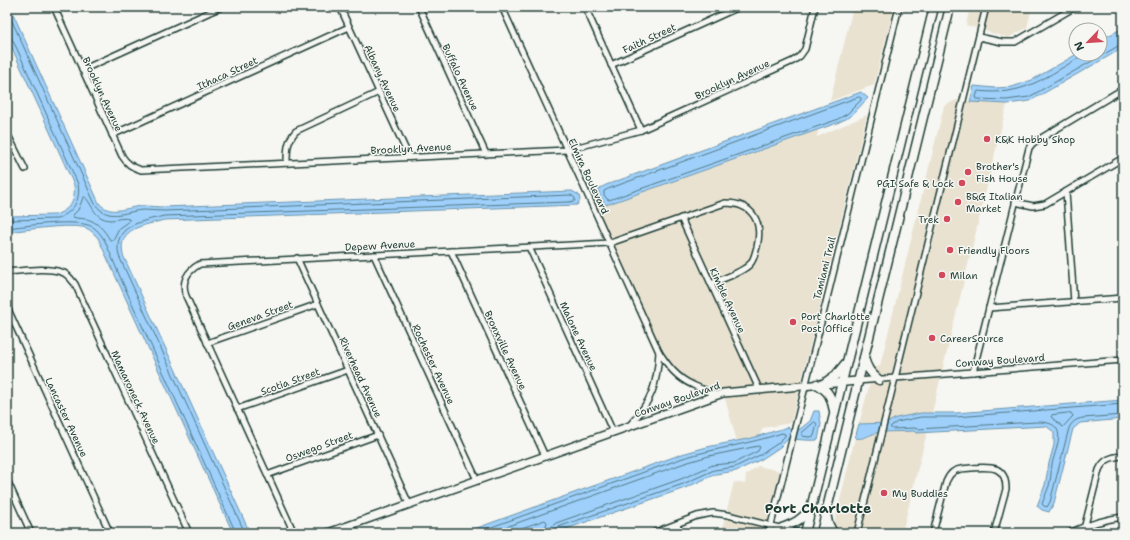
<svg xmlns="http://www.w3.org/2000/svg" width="1130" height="540" font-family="'Shantell Sans',sans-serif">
<rect width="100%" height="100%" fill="#f6f6f2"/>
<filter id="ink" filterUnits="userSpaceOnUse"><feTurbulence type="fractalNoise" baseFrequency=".025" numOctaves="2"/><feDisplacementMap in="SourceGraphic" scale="8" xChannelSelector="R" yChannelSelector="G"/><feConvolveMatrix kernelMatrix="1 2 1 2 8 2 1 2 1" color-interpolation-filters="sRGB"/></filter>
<g filter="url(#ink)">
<g fill="#eae2d1">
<path d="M853 7H894L874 85 830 101Z"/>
<path d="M970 7H1032L1027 28 1008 38 966 25Z"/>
<path d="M956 100 1007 104 932 413H921L896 418 887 423 859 424 874 368 880 366 944 106Z"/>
<path d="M867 115 791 423 763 428 759 436 737 442 722 388 711 387 697 383 679 372 666 358 657 342 593 199 600 197 607 205 818 130 817 137Z"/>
<path d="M914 431 916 433 927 432 902 533H832L855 438 858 439 869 437 874 433Z"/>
<path d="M758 466 780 471 764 533H721L734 482 745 484 746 475Z"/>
</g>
<g fill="#9ed0fb" stroke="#6b95ab">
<path d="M7 7H10L99 203C111 217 126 207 142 206 150 206 157 207 164 207L572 191 579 195 580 200 577 205 164 220C144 226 117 227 123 255L250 533H233L98 238C94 234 91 230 86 228 70 223 26 230 7 232V216L55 215C69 210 76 201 74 185L7 37Z"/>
<path d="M1123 28V48L1030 101 1007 104 970 102 974 86 995 88 1012 87 1032 80 1077 54H1100V40Z"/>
<path d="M861 92 868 98 850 117 837 123 606 205 600 197 598 189 606 185Z"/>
<path d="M1123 400V419L1080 423 1073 429 1054 503 1049 512 1042 510 1037 506 1045 485 1049 463 1054 445V432L1046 426 916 433 914 431C902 432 887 431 876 433 869 435 863 440 855 438L859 424 887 423 896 418 921 413H956Z"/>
<path d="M814 411H819L821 424 818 440C807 441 798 439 788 439L780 447 762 459 736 471 716 474 685 488 554 533H463L682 454 707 447 752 438 788 427 790 429H800L810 421Z"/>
</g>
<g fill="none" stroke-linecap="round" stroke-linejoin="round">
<g stroke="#527884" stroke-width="1">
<path d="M7 10 95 204C108 222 124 212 142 210 149 210 157 211 165 211L571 195 575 198V201L569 202 164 216C140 222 112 225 119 256L245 533"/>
<path d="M7 37 12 39 18 51 78 184C81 201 73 212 57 219L7 220"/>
<path d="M1080 54 1077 59C1041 80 1022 96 978 91L976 97 977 99 1006 100 1029 97 1120 45H1123"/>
<path d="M859 97 861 98V100L847 114 836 120 609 200 607 199 604 195V191L608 189Z"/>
<path d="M85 197C94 206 93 218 110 220 116 220 123 217 129 219V221L119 228 113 240H110C105 231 97 221 86 219 82 218 77 219 73 217V215L78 210 83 198Z"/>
<path d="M7 228C26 226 78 218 93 227 98 230 102 236 105 241L121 279 236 533"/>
<path d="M1123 404 956 417H921L897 422 890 427 892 429 914 428 918 429 1036 422C1070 421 1057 444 1052 464 1051 471 1051 479 1049 486 1047 492 1044 498 1042 504L1044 506 1047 507 1050 502 1069 428C1072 422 1076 419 1083 418L1123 415"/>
<path d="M1071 413 1073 416 1063 427 1051 417 1052 415Z"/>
<path d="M815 422 817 424 814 436 809 437 802 436V433Z"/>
<path d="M475 533 683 458C716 448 750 444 782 433L785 434V436L777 444 760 455 735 467 714 470 683 484 558 527 555 530V533"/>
<path d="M489 533 685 463 709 456 758 446 760 447 758 451 734 463 713 465 681 479 556 523 551 527 550 533"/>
<path d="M507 533 545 520 547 522 544 533"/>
</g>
<defs>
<g id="street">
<path d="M54 7 122 156C127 164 132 167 141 170L567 150 641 130 793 61 800 56 805 49 815 7"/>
<path d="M340 7 409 157"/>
<path d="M419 7 486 154"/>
<path d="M502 7 659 352C668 366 677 378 693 385 701 389 709 391 716 395"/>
<path d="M585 7 641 130"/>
<path d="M979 37 1002 42H1015L1075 7"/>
<path d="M611 65 739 7"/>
<path d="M82 70 221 7"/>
<path d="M7 133 25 169"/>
<path d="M112 135 349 27"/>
<path d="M287 163C287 150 287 141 296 131L379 92"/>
<path d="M1066 192 1074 302"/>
<path d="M1015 202 1033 206 1045 204 1123 158"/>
<path d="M681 218 759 389"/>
<path d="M529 247 613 432"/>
<path d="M451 251 545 456"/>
<path d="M374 255 477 480"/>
<path d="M297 258 409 504"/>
<path d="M7 272C23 271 46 267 61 272 67 273 71 279 75 284L189 533"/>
<path d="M7 307 110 533"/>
<path d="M989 308 1123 298"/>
<path d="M207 343 318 304"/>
<path d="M973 372 1029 148 1033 143 1123 89"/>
<path d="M857 381 1123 360"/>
<path d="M237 409 348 370"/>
<path d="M630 425C652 400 657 386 659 352"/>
<path d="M267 475 378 435"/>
<path d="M7 480 31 533"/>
<path d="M677 524 680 533"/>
<path d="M1085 525 1099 470C1104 459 1111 457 1123 456"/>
<path d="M294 533 186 296C181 282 187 271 200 264L610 243 725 203C753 203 763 222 757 247 755 253 754 260 750 264 742 273 721 279 711 284"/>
<path d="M653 533 697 516 713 513 728 515 800 533"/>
<path d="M769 533 899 7"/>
<path d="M857 533 986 7"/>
<path d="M933 533 946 482C948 478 949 475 953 472 958 468 965 469 971 468 989 467 1006 464 1006 489L994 533"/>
<path d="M1069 533C1087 525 1104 519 1123 517"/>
</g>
<path id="secondary" d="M328 533 723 393 857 381"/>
<g id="primary">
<path d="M864 358C867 368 870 373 879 380"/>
<path d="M817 384C830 392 831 397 834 411"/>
<path d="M823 384 836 375 845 364"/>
<path d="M826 513 828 523 833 533"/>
<path d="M786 533 782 528C795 523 801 520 810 509"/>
<path d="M805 533 934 7"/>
<path d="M821 533 950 7"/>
</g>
</defs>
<use href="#street" stroke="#1f3d34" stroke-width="8"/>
<use href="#secondary" stroke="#1f3d34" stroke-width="10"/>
<use href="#primary" stroke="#1f3d34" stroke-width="11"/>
<use href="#street" stroke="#f6f6f2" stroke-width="5"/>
<use href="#secondary" stroke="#f6f6f2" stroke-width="7"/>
<use href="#primary" stroke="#f6f6f2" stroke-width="8"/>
</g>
</g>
<g fill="#d1495b" stroke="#f6f6f2" stroke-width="1.5">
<circle cx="987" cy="139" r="4"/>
<circle cx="968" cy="172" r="4"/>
<circle cx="962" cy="183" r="4"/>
<circle cx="958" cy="202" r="4"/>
<circle cx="947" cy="219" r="4"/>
<circle cx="950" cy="250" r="4"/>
<circle cx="942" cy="275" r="4"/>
<circle cx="793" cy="322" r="4"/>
<circle cx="932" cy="338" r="4"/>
<circle cx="884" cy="493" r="4"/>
</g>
<g text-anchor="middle" stroke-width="3" stroke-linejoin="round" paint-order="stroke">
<g font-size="10" fill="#1f3d34" stroke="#f6f6f2">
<text transform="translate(649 38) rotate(-25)" y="4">Faith Street</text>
<text transform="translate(227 73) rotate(-25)" y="4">Ithaca Street</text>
<text transform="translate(461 77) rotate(65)" y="4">Buffalo Avenue</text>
<text transform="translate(383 78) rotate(65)" y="4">Albany Avenue</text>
<text transform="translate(732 79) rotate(-25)" y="4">Brooklyn Avenue</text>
<text transform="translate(103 94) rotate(65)" y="4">Brooklyn Avenue</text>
<text transform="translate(411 148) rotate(-3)" y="4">Brooklyn Avenue</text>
<text transform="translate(589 176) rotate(65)" y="4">Elmira Boulevard</text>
<text transform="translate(380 245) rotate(-3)" y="4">Depew Avenue</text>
<text transform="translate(824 268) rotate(-76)" y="4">Tamiami Trail</text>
<text transform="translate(728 300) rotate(65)" y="4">Kimble Avenue</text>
<text transform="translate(260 315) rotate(-20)" y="4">Geneva Street</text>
<text transform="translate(579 336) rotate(65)" y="4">Malone Avenue</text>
<text transform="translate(506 350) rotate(65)" y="4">Bronxville Avenue</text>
<text transform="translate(1000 360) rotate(-4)" y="4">Conway Boulevard</text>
<text transform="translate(434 364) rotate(65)" y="4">Rochester Avenue</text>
<text transform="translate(361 377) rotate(65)" y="4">Riverhead Avenue</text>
<text transform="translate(290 381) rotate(-20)" y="4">Scotia Street</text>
<text transform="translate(136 397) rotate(65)" y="4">Mamaroneck Avenue</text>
<text transform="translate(677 399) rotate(-19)" y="4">Conway Boulevard</text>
<text transform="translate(67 417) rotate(65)" y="4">Lancaster Avenue</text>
<text transform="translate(319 446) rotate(-20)" y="4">Oswego Street</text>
</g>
<g font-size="10" fill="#1f3d34" stroke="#f6f6f2" text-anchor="start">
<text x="995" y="143">K&amp;K Hobby Shop</text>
<text x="976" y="170">Brother's<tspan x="976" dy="12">Fish House</tspan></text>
<text x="954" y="187" text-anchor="end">PGI Safe &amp; Lock</text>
<text x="966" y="200">B&amp;G Italian<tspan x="966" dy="12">Market</tspan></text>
<text x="939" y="223" text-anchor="end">Trek</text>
<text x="958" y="254">Friendly Floors</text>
<text x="950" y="279">Milan</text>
<text x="801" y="320">Port Charlotte<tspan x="801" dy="12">Post Office</tspan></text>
<text x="940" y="342">CareerSource</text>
<text x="892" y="497">My Buddies</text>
</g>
<g font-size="14" font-weight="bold" fill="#1f3d34" stroke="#f6f6f2">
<text x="818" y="513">Port Charlotte</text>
</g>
</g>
<rect width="1130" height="540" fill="none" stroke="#f6f6f2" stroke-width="24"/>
<rect x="12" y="12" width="1106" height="516" fill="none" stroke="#1f3d34" stroke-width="1.5" filter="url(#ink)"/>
<g transform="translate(1088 42) rotate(245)"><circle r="19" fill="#f6f6f2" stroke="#a0aca6"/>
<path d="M0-3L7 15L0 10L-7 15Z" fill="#d1495b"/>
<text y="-6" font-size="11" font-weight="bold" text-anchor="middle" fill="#1f3d34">N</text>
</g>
</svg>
